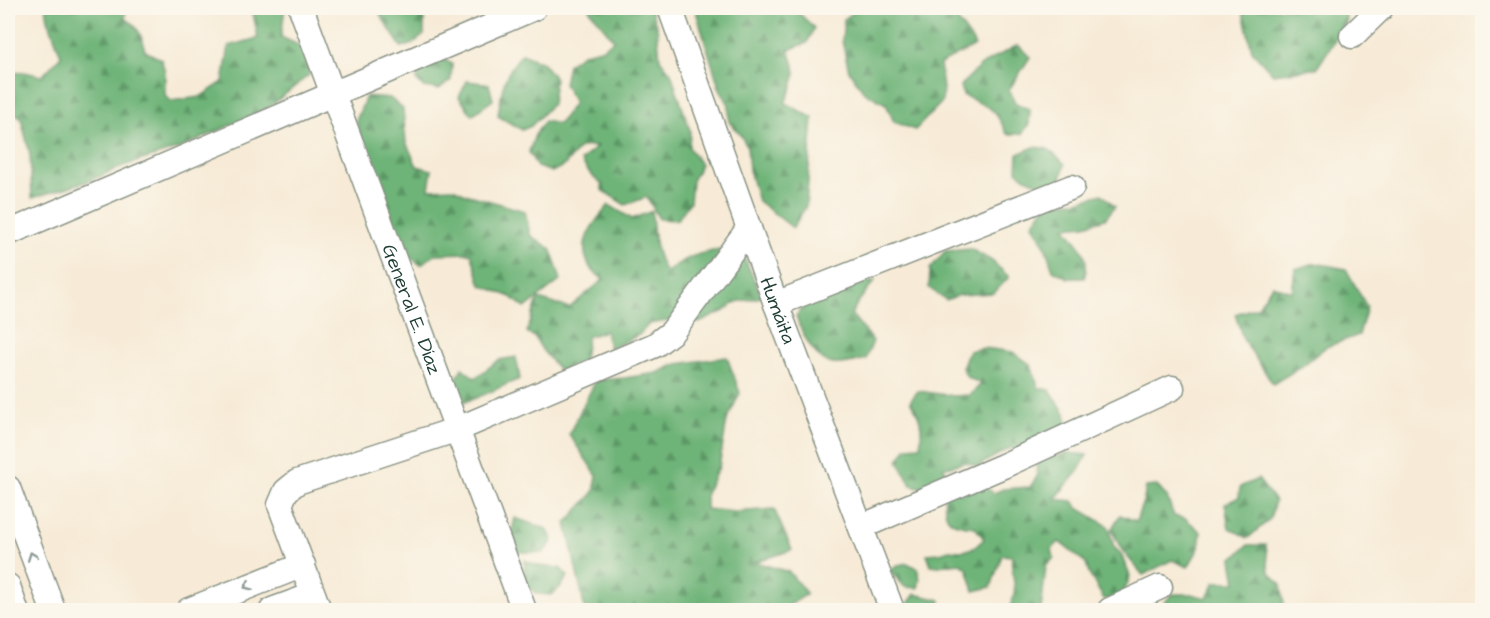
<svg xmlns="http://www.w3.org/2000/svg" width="1490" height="618" font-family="'Architects Daughter',sans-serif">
<defs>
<pattern id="forest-firs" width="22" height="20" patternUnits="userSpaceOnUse" patternTransform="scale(1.5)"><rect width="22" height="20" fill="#6eb478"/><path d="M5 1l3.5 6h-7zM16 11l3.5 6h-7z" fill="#5a9463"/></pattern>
</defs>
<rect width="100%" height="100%" fill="#fbf7ec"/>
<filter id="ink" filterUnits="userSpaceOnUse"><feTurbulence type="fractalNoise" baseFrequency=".0167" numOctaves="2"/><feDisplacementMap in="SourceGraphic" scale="12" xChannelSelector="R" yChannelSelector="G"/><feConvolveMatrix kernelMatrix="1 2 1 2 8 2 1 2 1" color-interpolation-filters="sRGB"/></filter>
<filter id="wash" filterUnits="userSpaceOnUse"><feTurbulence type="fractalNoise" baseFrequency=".008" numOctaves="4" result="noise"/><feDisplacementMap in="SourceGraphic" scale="24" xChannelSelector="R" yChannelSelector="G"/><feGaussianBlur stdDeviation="1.35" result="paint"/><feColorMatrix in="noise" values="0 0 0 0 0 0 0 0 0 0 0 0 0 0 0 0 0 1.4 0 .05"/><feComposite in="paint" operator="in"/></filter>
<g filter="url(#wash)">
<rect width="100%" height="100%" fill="#f7ebd7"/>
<g fill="url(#forest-firs)" stroke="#467856" stroke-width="1.5">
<path d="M46 8H126L125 19C139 25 142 37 145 51L161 59 165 71V95L171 101 200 97 223 82 229 46 258 38 252 8H285L281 37 303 47 312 61 310 74 268 108 181 148 123 166 89 181 32 198 30 155 21 118 8 108V60L14 73 24 72 42 76 61 56 48 19Z"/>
<path d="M376 8H416L424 20V35L411 45 401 47Z"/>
<path d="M588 8H650L657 26 660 59 671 73 690 130 689 148 701 164 692 181 690 202 677 220 659 219 647 197 625 205 602 190V184L592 176 581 161 597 146 580 147 565 165 552 172 537 167 529 152 535 135 544 121 559 124 574 103 564 84 568 64 584 53 601 49 614 40Z"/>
<path d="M695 8H799L797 11 814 28 807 43 788 50C800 74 795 80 785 103L813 118 806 206 793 228 758 201 749 170 747 146 740 134 729 122V105L719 87Z"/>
<path d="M860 8H944C957 19 967 30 975 46L940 64 943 89 942 102 915 130 894 122 886 104 864 92 849 71 842 41 844 19Z"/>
<path d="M1242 8H1344L1347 21 1317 68 1273 74 1252 51Z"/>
<path d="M1018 45 1030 57 1009 90 1016 104 1030 109 1029 124 1022 134H1007C993 104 990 109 963 95L960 86 981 65Z"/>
<path d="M522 54 543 63 555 78 552 104 531 126 522 130 498 116C502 88 503 75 522 54Z"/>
<path d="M441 58 452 64 451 80 439 89 423 87 416 80 424 63Z"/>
<path d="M467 81 489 84 493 100 472 115 459 97Z"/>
<path d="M366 96 390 98 403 109 406 142 417 166 432 170 429 189 453 188 466 194 525 211 530 235 551 249 561 280 525 308 511 297 481 285 471 253 435 254 421 265 405 254 394 231 384 183 373 173 356 121Z"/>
<path d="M1034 147 1048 149 1065 164 1059 186C1042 185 1030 183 1017 171L1018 154Z"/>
<path d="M1102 194 1115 206 1105 219 1085 225 1065 227C1078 243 1092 257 1084 278H1068L1053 270 1045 246 1033 224 1045 207 1057 202 1078 201Z"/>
<path d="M609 205 632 219 652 211C653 234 655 253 666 273 688 253 711 250 740 248L762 297 736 302 724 311 699 323 685 318 649 324 639 335 610 349 605 331 587 337 584 360 560 371 543 351 535 338 527 332 538 299 569 308 603 280C600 276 593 272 590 267 575 242 594 223 609 205Z"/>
<path d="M971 249 992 261 1009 277 994 293 959 295 946 300 929 288 930 269 945 251Z"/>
<path d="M1315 263 1346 269 1367 307 1359 335 1326 347 1301 367 1273 384 1243 339 1235 314 1258 307 1272 285 1292 292 1295 269Z"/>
<path d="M875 281 859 301 851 314 873 341 866 359C855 362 844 365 833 364 815 362 801 331 796 316L805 303 851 282Z"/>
<path d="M984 348 1013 352 1031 365 1039 388 1050 390 1065 413 1069 430 1031 456 1010 448 978 466 966 462 943 468 952 481 939 492 911 485 898 460 907 447 920 446C923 428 921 416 910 401L918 391 954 396 970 395 981 384 967 377 962 368 969 351Z"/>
<path d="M516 357 520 379C500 386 484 397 464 402L454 384 462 368 475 378 499 360Z"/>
<path d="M727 357 740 393 727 420 719 467 706 493V509L735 512 774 509 792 550 755 562 789 572 807 594 782 610H585L566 523 594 492 597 476 569 434 596 380 625 378 657 373 677 364Z"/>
<path d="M1068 453 1087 455 1079 470 1055 499 1073 501 1078 508 1108 526 1114 547 1121 554 1130 576 1125 590 1114 599H1104L1089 574 1086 563 1059 542 1052 549 1054 558 1046 566 1041 610H1008C1022 583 1009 581 1012 556L1002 555 991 587 974 591 967 568 959 563 939 566 931 565 927 554 940 553 949 550 961 551 974 548 984 539 975 527C950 524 942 522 945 494L979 483 994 493 1003 489 1030 487 1038 475 1036 465 1047 459Z"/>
<path d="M1258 479 1275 501 1270 519 1248 538 1229 528 1225 504 1239 497 1240 487Z"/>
<path d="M1157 486 1167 497 1174 516 1186 519 1201 532 1199 548 1188 567 1172 560 1143 575 1126 555 1111 530 1120 515 1136 521 1144 499 1146 487Z"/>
<path d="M515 518 547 529 553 541 543 553 518 552 510 541Z"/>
<path d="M1248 545H1266L1269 572 1281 584 1285 610H1274L1262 604 1258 610H1162L1161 607 1172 594H1191L1207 598 1215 582H1236L1232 559Z"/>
<path d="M524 560 539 566 560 568 568 576 562 585 552 595 537 594 526 585Z"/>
<path d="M907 563 917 568 920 579 918 588 905 587 890 571 898 565Z"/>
<path d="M915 594 941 600 940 610H905L906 606Z"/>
</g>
</g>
<g filter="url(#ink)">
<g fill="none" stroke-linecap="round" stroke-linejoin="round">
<defs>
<g id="minor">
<path id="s1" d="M301 8 524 610"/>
<path id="s2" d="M670 8 776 304 892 610"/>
<path d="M1352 36 1381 8"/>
<path d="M8 233 534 8"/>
<path d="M776 304 1072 187"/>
<path d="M8 488 53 610"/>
<path d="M861 527 1003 466 1172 388"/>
<path d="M8 586 16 610"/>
<path d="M189 610 303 565"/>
<path d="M272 610 313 595"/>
<path d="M319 610 280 505 286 491 297 482 458 429 655 345 672 332 749 228"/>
<path d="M1110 610 1160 587"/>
</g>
</defs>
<use href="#minor" stroke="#8b9486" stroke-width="27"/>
<use href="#minor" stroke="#fff" stroke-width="24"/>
</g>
<defs><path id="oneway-chevron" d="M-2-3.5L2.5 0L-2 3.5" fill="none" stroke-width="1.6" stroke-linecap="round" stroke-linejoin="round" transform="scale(1.5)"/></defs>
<g stroke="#8f9e9a">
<use href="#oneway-chevron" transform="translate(32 556) rotate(-110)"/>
<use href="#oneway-chevron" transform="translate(248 586) rotate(157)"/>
</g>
</g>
<g text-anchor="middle" stroke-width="6" stroke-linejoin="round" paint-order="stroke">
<g font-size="20" fill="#1f3d34" stroke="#fbf7ec">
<text dy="7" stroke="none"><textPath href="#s1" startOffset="321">General E. Díaz</textPath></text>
<text dy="7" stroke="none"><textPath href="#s2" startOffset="321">Humáita</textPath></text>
</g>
</g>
<rect width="1490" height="618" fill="none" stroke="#fbf7ec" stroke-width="30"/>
</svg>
